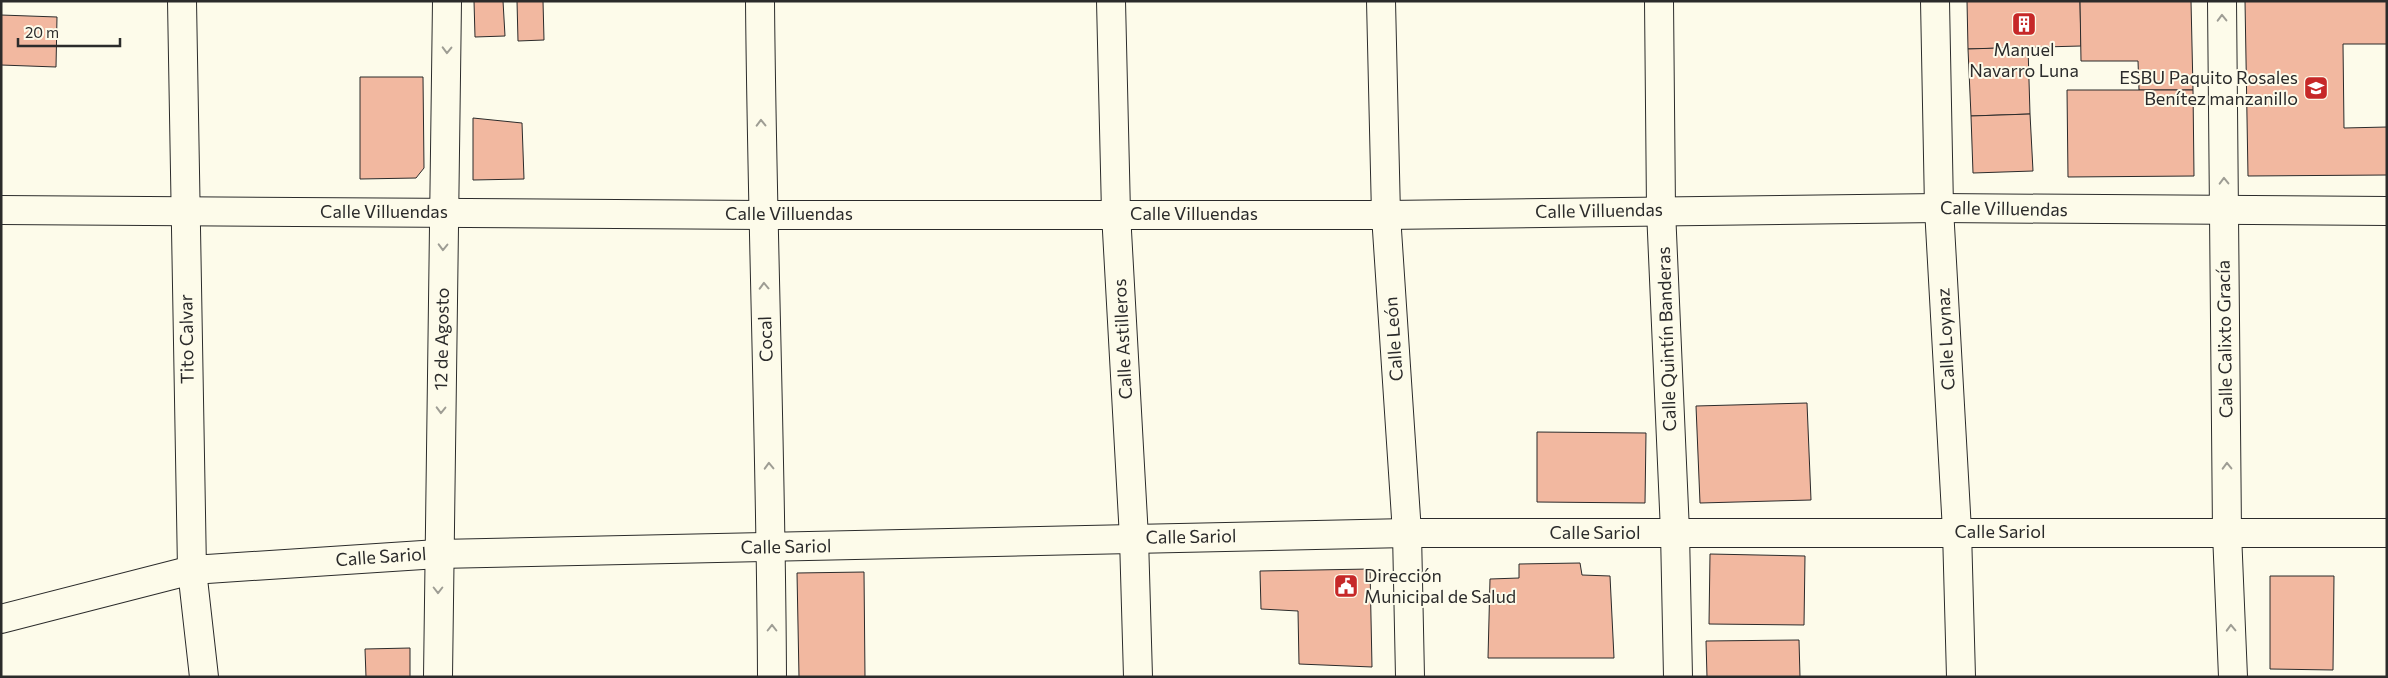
<svg xmlns="http://www.w3.org/2000/svg" width="2388" height="678" font-family="Commissioner,sans-serif">
<rect width="100%" height="100%" fill="#fdfbea"/>
<g fill="#f2b8a0" stroke="#2b2b2b">
<path d="M474 1H503L505 36 475 37Z"/>
<path d="M517 1H543L544 40 518 41Z"/>
<path d="M1967 1H2080L2081 46 1968 49Z"/>
<path d="M2080 1H2191L2193 90H2139L2138 61H2081Z"/>
<path d="M2245 1H2387V44H2343L2344 128 2387 127V175L2248 176Z"/>
<path d="M1 15 57 17 56 67 1 65Z"/>
<path d="M2028 47 2030 114 1971 116 1968 49Z"/>
<path d="M360 77H423L424 168 416 178 360 179Z"/>
<path d="M2067 90H2193L2194 176 2068 177Z"/>
<path d="M2030 114 2033 171 1973 173 1971 116Z"/>
<path d="M473 118 522 123 524 179 473 180Z"/>
<path d="M1807 403 1811 500 1700 503 1696 406Z"/>
<path d="M1537 432 1646 433 1645 503 1537 502Z"/>
<path d="M1710 554 1805 556 1804 625 1709 624Z"/>
<path d="M1580 563 1582 575 1610 576 1614 658H1488L1490 579 1519 578V564Z"/>
<path d="M1370 569 1372 667 1299 664 1298 611 1261 609 1260 571Z"/>
<path d="M864 572 865 677H799L797 573Z"/>
<path d="M2270 576H2334L2333 670 2270 669Z"/>
<path d="M1799 640 1800 677H1707L1706 641Z"/>
<path d="M410 648V677H366L365 649Z"/>
</g>
<g fill="none" stroke-linecap="round" stroke-linejoin="round">
<defs>
<g id="minor">
<path d="M182 1 192 570 204 677"/>
<path d="M1111 1 1116 213 1134 538 1138 677"/>
<path d="M1381 1 1386 215 1407 533 1410 677"/>
<path d="M1659 1 1661 210 1675 532 1678 677"/>
<path d="M1935 1 1939 208 1957 531 1961 677"/>
<path d="M2222 1 2227 533 2233 677"/>
<path d="M1 210 762 215H1386L1939 208 2387 211"/>
<path d="M1 619 192 570 438 554 1407 533H2387"/>
</g>
<g id="major">
<path d="M760 1C762 226 771 452 772 677"/>
<path d="M438 677 447 1"/>
</g>
</defs>
<use href="#minor" stroke="#2b2b2b" stroke-width="30"/>
<use href="#major" stroke="#2b2b2b" stroke-width="30"/>
<use href="#minor" stroke="#fdfbea" stroke-width="28"/>
<use href="#major" stroke="#fdfbea" stroke-width="28"/>
</g>
<defs><path id="oneway-chevron" d="M-2-3.5L2.5 0L-2 3.5" fill="none" stroke-width="1.6" stroke-linecap="round" stroke-linejoin="round" transform="scale(1.25)"/></defs>
<g stroke="#9e9d94">
<use href="#oneway-chevron" transform="translate(2222 18) rotate(-91)"/>
<use href="#oneway-chevron" transform="translate(447 50) rotate(91)"/>
<use href="#oneway-chevron" transform="translate(761 123) rotate(-91)"/>
<use href="#oneway-chevron" transform="translate(2224 181) rotate(-91)"/>
<use href="#oneway-chevron" transform="translate(443 247) rotate(91)"/>
<use href="#oneway-chevron" transform="translate(764 286) rotate(-92)"/>
<use href="#oneway-chevron" transform="translate(441 410) rotate(91)"/>
<use href="#oneway-chevron" transform="translate(769 466) rotate(-92)"/>
<use href="#oneway-chevron" transform="translate(2227 466) rotate(-91)"/>
<use href="#oneway-chevron" transform="translate(438 590) rotate(90)"/>
<use href="#oneway-chevron" transform="translate(772 628) rotate(-90)"/>
<use href="#oneway-chevron" transform="translate(2231 628) rotate(-92)"/>
</g>
<defs>
<symbol id="building-square" viewBox="-11 -11 22 22"><rect x="-9" y="-9" width="18" height="18" rx="4" fill="#c62828" stroke="#fdfbea"/><path d="M-4-6H4V6H1V3H-1V6H-4ZM-2.5-4.3h1.7v1.8h-1.7ZM.8-4.3h1.7v1.8H.8ZM-2.5-1h1.7V.8h-1.7ZM.8-1h1.7V.8H.8Z" fill="#fff"/></symbol>
<symbol id="school-square" viewBox="-11 -11 22 22"><rect x="-9" y="-9" width="18" height="18" rx="4" fill="#c62828" stroke="#fdfbea"/><path d="M0-5L7-2L0 1L-7-2ZM-4 1L0 2.5L4 1V4Q0 6-4 4Z" fill="#fff"/></symbol>
<symbol id="civic-square" viewBox="-11 -11 22 22"><rect x="-9" y="-9" width="18" height="18" rx="4" fill="#c62828" stroke="#fdfbea"/><path d="M-.6-6.5H3V-4.5H.6V-3L4-1V1h2V6H-6V1h2V-1L-.6-3ZM-1.2 2.5V6h2.4V2.5Z" fill="#fff"/></symbol>
</defs>
<g fill-rule="evenodd">
<use href="#building-square" x="2010" y="10" width="28" height="28"/>
<use href="#school-square" x="2302" y="74" width="28" height="28"/>
<use href="#civic-square" x="1332" y="572" width="28" height="28"/>
</g>
<g text-anchor="middle" stroke-width="4" stroke-linejoin="round" paint-order="stroke">
<g font-size="18" fill="#2b2b2b" stroke="#fdfbea">
<text x="2024" y="56">Manuel<tspan x="2024" dy="21">Navarro Luna</tspan></text>
<text x="2298" y="84" text-anchor="end">ESBU Paquito Rosales<tspan x="2298" dy="21">Benítez manzanillo</tspan></text>
<text x="1364" y="582" text-anchor="start">Dirección<tspan x="1364" dy="21">Municipal de Salud</tspan></text>
</g>
<g font-size="18" fill="#2b2b2b" stroke="#fdfbea">
<text transform="translate(2004 209) rotate(1)" y="6">Calle Villuendas</text>
<text transform="translate(1599 211) rotate(-1)" y="6">Calle Villuendas</text>
<text x="384" y="218">Calle Villuendas</text>
<text x="789" y="220">Calle Villuendas</text>
<text x="1194" y="220">Calle Villuendas</text>
<text transform="translate(187 339) rotate(-91)" y="6">Tito Calvar</text>
<text transform="translate(442 339) rotate(-89)" y="6">12 de Agosto</text>
<text transform="translate(766 339) rotate(-92)" y="6">Cocal</text>
<text transform="translate(1123 339) rotate(-93)" y="6">Calle Astilleros</text>
<text transform="translate(1394 339) rotate(-94)" y="6">Calle León</text>
<text transform="translate(1667 339) rotate(-92)" y="6">Calle Quintín Banderas</text>
<text transform="translate(1946 339) rotate(-93)" y="6">Calle Loynaz</text>
<text transform="translate(2225 339) rotate(-91)" y="6">Calle Calixto Gracía</text>
<text x="2000" y="538">Calle Sariol</text>
<text x="1595" y="539">Calle Sariol</text>
<text transform="translate(1191 537) rotate(-1)" y="6">Calle Sariol</text>
<text transform="translate(786 547) rotate(-1)" y="6">Calle Sariol</text>
<text transform="translate(381 557) rotate(-4)" y="6">Calle Sariol</text>
</g>
</g>
<rect width="2388" height="678" fill="none" stroke="#2b2b2b" stroke-width="5"/>
<path d="M18 38v8h102v-8" fill="none" stroke="#2b2b2b" stroke-width="2.5"/>
<text x="25" y="38" font-size="15" fill="#2b2b2b" stroke="#fdfbea" stroke-width="4" paint-order="stroke">20 m</text>
</svg>
